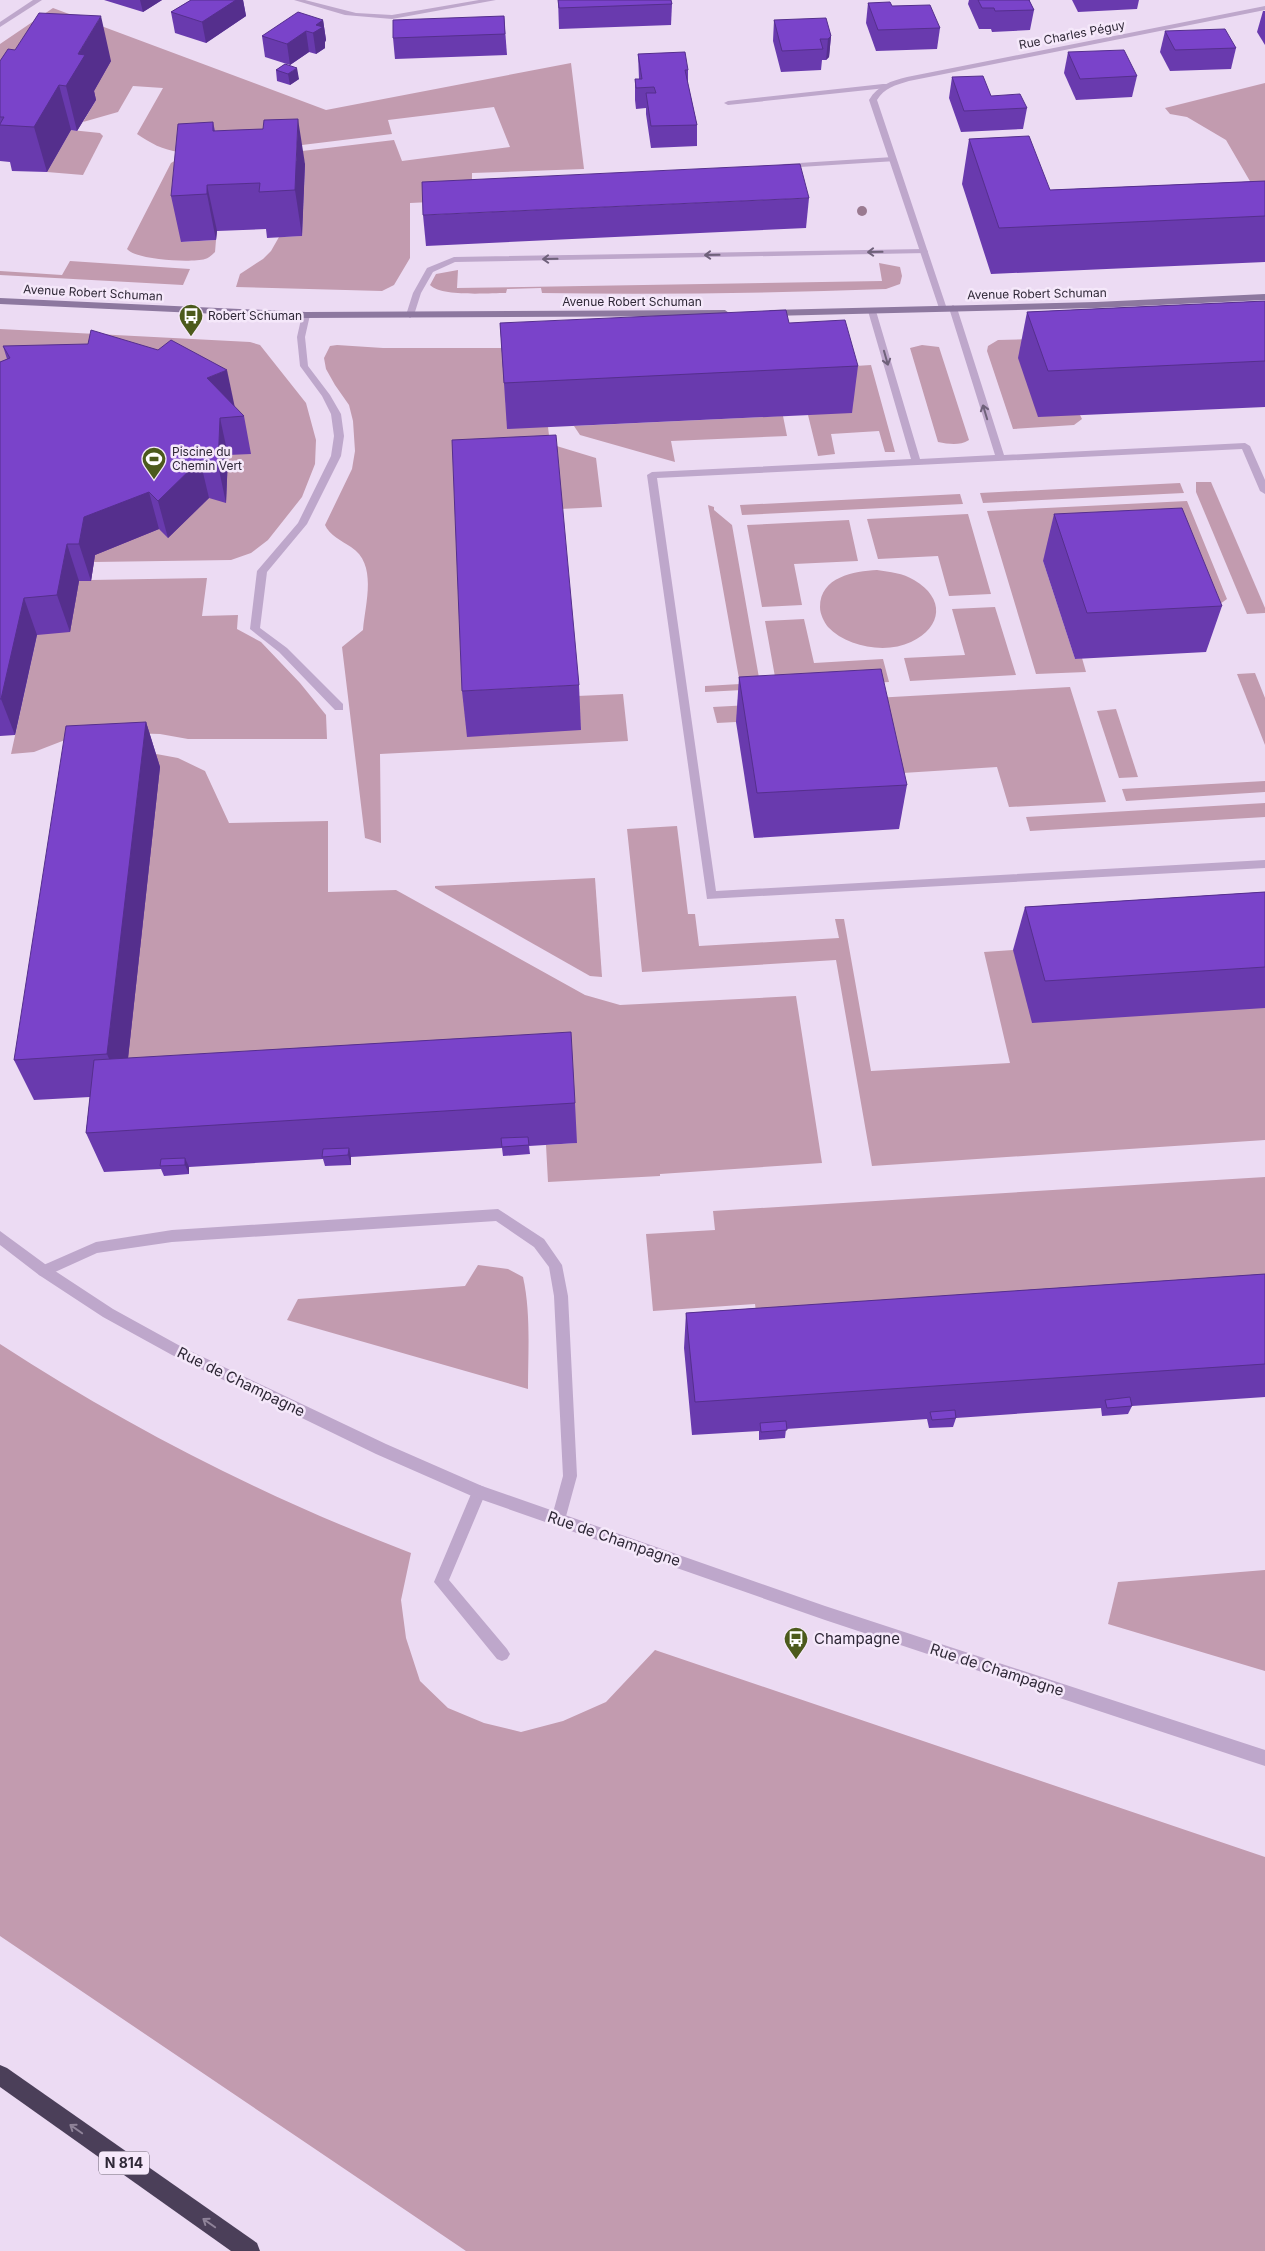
<svg xmlns="http://www.w3.org/2000/svg" width="1265" height="2251" font-family="Inter,sans-serif">
<rect width="100%" height="100%" fill="#ecdbf3"/>
<g fill="#c29baf">
<path d="M53 8 326 110 571 63 584 169 472 173V200L410 203V258L394 285 382 291 236 287 240 274 263 259 271 251 279 237 302 236 305 165 302 151 394 140 402 161 510 147 494 107 388 120 392 134 302 145 179 152C163 150 150 143 137 134L163 88 133 86 118 112 83 122 96 100 0 73V44Z"/>
<path d="M1265 83V207L1226 140 1187 117 1170 114 1165 108Z"/>
<path d="M71 130 100 133 103 136 83 175 47 172Z"/>
<path d="M178 159 182 242 216 240 215 252C212 255 209 258 205 259 191 263 136 260 127 249L171 163Z"/>
<path d="M70 261 190 269 183 285 0 275V271L62 275Z"/>
<path d="M879 263 900 267 902 276 900 284 886 289C771 293 657 295 542 293L541 288 507 289 506 293C488 293 442 297 430 285L436 274 458 270 457 288 882 281Z"/>
<path d="M0 329 250 342 260 345 306 403 316 440 315 464 302 497 268 540 251 553 231 560 94 562 91 580 207 578 202 616 238 615 237 629 261 642 300 683 326 715 327 739H188L160 734 125 733 65 740 34 752 11 754 37 635 0 636Z"/>
<path d="M1108 337 1080 415 1082 419 1074 425 1013 429 987 351 988 346 998 340Z"/>
<path d="M337 345 383 348H605L548 427 550 444 596 458 602 507 560 509 577 696 623 694 628 741 380 754 381 843 365 838 342 647 363 630C365 604 378 564 351 547 342 541 329 535 325 525L352 469 355 451 353 421 349 405 335 385 326 369 324 358 330 346Z"/>
<path d="M922 345 939 347 969 440C959 446 949 444 938 442L910 348Z"/>
<path d="M871 365 895 452H885L879 431 831 434 835 454 818 456 808 415 840 367Z"/>
<path d="M783 416 787 436 671 441 675 462 580 435 574 426Z"/>
<path d="M1196 482H1211L1265 608V613L1247 614 1196 492Z"/>
<path d="M1180 483 1184 493 983 503 980 493Z"/>
<path d="M960 494 963 504 742 515 740 505Z"/>
<path d="M1187 501 1227 599 1220 604 1043 561 1075 659 1082 658 1086 672 1036 674 987 511Z"/>
<path d="M708 505 714 507V510L732 525 761 689 705 692V686L740 684Z"/>
<path d="M968 514 991 594 949 596 938 556 878 559 867 519Z"/>
<path d="M849 520 858 561 794 564 802 605 762 607 747 525Z"/>
<path d="M877 570C890 572 903 573 914 580 945 598 943 627 911 642 886 654 847 647 828 627 824 622 820 614 820 607 820 577 854 571 877 570Z"/>
<path d="M995 607 1016 675 910 681 904 658 965 655 952 609Z"/>
<path d="M804 619 814 663 883 659 889 682 777 688 765 621Z"/>
<path d="M1255 673 1265 698V745L1237 674Z"/>
<path d="M1070 687 1106 802 1009 807 997 767 887 774 874 715 717 723 713 707Z"/>
<path d="M1116 709 1138 777 1119 778 1097 711Z"/>
<path d="M151 753 178 758 205 771 229 823 328 821V892L396 890 585 995 620 1005 796 996 822 1163 660 1174V1176L548 1182 546 1145 576 1143 124 1099Z"/>
<path d="M1265 781V792L1126 801 1122 789Z"/>
<path d="M1265 803V817L1030 831 1026 817Z"/>
<path d="M677 826 688 914H695L699 946 839 938 835 919H844L871 1071 1010 1063 984 952 1013 950 1265 1008V1140L872 1166 836 960 642 972 627 829Z"/>
<path d="M595 878 602 977 590 976 435 888V886Z"/>
<path d="M1265 1177V1309L760 1343 755 1304 653 1311 646 1234 715 1230 713 1211Z"/>
<path d="M478 1265 508 1269 523 1277C531 1313 528 1352 528 1389L287 1320 298 1299 465 1286Z"/>
<path d="M0 1344C129 1428 267 1498 411 1553L401 1600 406 1638 420 1681 448 1708 484 1723 521 1732 563 1721 606 1702 655 1650 1265 1857V2251H466L0 1936Z"/>
<path d="M1265 1570V1671L1108 1624 1118 1582Z"/>
</g>
<g fill="none" stroke-linecap="round" stroke-linejoin="round">
<g fill="#bea7cb" fill-rule="evenodd">
<path d="M883 84H886V88L728 105 724 103 728 101Z"/>
<path d="M893 157H896V161L784 168 780 166 784 164Z"/>
<path d="M924 249 928 251 927 253 455 262 433 272 421 293 414 315 410 318 406 315 413 293 427 268 454 257Z"/>
<path d="M953 305 957 308 1004 455 1245 443 1250 446 1265 480V494L1260 491 1242 449 657 478 716 891 1265 860V868L707 899 647 475 652 472 911 459 868 311 872 308 876 311 920 459 995 455 949 308Z"/>
<path d="M306 312 310 315 305 337 308 366 330 395 341 414 344 436 341 456 307 524 267 572 260 628 287 648 343 704V710H335L279 652 250 629 257 571 298 523 331 456 334 436 331 414 322 396 300 366 297 337 302 315Z"/>
<path d="M498 1209 544 1239 562 1265 568 1296 577 1476 565 1520 563 1525 558 1527 553 1525 551 1520 563 1476 554 1296 549 1267 534 1247 496 1221 172 1242 97 1253 44 1277 39 1275 37 1271 39 1267 96 1242 172 1230Z"/>
<path d="M479 1485 484 1487 486 1492 449 1580 507 1649 510 1654 507 1659 502 1661 497 1659 434 1582 474 1487Z"/>
</g>
<g fill="#bea7cb" fill-rule="evenodd">
<path d="M33 0H42L0 27V22Z"/>
<path d="M294 0H305L356 13 392 15 479 0H496L392 19 345 15Z"/>
<path d="M1265 6V10L909 81C896 85 884 88 877 100L947 309 940 311 869 100C878 85 891 81 907 77Z"/>
<path d="M0 1231 49 1267 113 1309 182 1347 386 1444 482 1486 825 1606 1265 1750V1766L825 1620 474 1497 376 1454 172 1355 103 1317 39 1275 0 1245Z"/>
</g>
<g fill="#8d789f" fill-rule="evenodd">
<path d="M1265 294V300L1096 308 770 316 766 313 770 310 1096 302Z"/>
<path d="M0 298 306 312 725 310 729 313 725 316 306 318 0 304Z"/>
</g>
<path fill="#4b3f59" fill-rule="evenodd" d="M0 2065 7 2068 257 2243 260 2251H231L0 2087Z"/>
</g>
<circle fill="#9a7a90" cx="862" cy="211" r="5"/>
<g fill="#693aae">
<path d="M104 0H162L143 12Z"/>
<path d="M191 0H243L246 16 206 43 175 33 171 12Z"/>
<path d="M558 0H671L672 4 671 25 559 29Z"/>
<path d="M969 0H1030V2L1034 10 1030 30 992 32 991 29H979L968 4Z"/>
<path d="M1072 0H1139L1137 9 1078 12Z"/>
<path d="M868 3 892 6 940 28 937 49 876 51 866 23Z"/>
<path d="M1263 11H1265V45L1257 32Z"/>
<path d="M504 16 507 55 395 59 393 38Z"/>
<path d="M323 20 326 40 325 42V48L316 54 309 52 290 65 265 57 262 36Z"/>
<path d="M774 20 831 36 829 57 826 60H822L821 70 781 72 773 41Z"/>
<path d="M1165 31 1236 48 1231 69 1170 71 1160 52Z"/>
<path d="M1068 52 1137 76 1132 97 1076 100 1064 73Z"/>
<path d="M638 54 688 70V84L697 125V146L651 148 646 114V108L636 109 635 100V79H639Z"/>
<path d="M0 61H111L94 91 96 100 77 131 71 130 47 172 12 171 10 162 0 161Z"/>
<path d="M285 64 299 79 290 85 277 81 276 70Z"/>
<path d="M952 77 991 96 1027 108 1023 129 961 132 949 98Z"/>
<path d="M213 122 215 131 305 164 302 236 267 238 266 229 217 231 216 240 181 242 171 196Z"/>
<path d="M969 139 1050 190 1265 181V262L991 274 962 184Z"/>
<path d="M809 198 806 228 426 246 423 215Z"/>
<path d="M1265 301V407L1038 417 1018 358 1027 312Z"/>
<path d="M500 323H789L858 366 852 413 507 429Z"/>
<path d="M3 346 234 407 244 416 251 454 228 455 226 503 209 498 168 538 159 529 95 555 91 581H79L70 632 37 635 15 735 0 736V362L7 359Z"/>
<path d="M1054 514 1222 606 1206 652 1075 659 1043 561Z"/>
<path d="M739 677 907 785 899 829 754 838 736 722Z"/>
<path d="M579 685 581 730 467 737 462 691Z"/>
<path d="M146 722 160 767 128 1058 575 1103 577 1143 529 1146 530 1154 503 1156 502 1148 351 1157V1165L325 1166 323 1159 189 1167V1174L164 1176 161 1169 104 1172 86 1133 90 1097 34 1100 14 1060Z"/>
<path d="M1265 892V1008L1032 1023 1013 950 1025 907Z"/>
<path d="M1265 1274V1397L1132 1406 1128 1414 1102 1416 1101 1408 956 1418 953 1427 929 1428 927 1419 786 1429 785 1438 759 1440V1431L692 1435 684 1348 686 1313Z"/>
</g>
<g fill="#552f8d">
<path d="M140 0H162L143 12Z"/>
<path d="M236 0H243L246 16 206 43 202 22Z"/>
<path d="M101 16 111 61 94 91 96 100 77 131 66 86 78 54Z"/>
<path d="M323 20 326 40 325 42V48L316 54 313 33 316 25Z"/>
<path d="M306 31 309 52 290 65 287 44Z"/>
<path d="M831 36 829 57 826 60 828 39Z"/>
<path d="M297 68 299 79 290 85 288 74Z"/>
<path d="M59 85 71 130 47 172 34 127Z"/>
<path d="M298 119 305 164 302 236 295 190Z"/>
<path d="M207 185 217 231 216 240 207 194Z"/>
<path d="M227 370 235 408 207 378Z"/>
<path d="M220 418 228 455 226 503 218 465Z"/>
<path d="M200 460 209 498 168 538 158 501Z"/>
<path d="M149 492 159 529 95 555 91 581 79 544 84 517Z"/>
<path d="M67 544 79 581 70 632 57 595Z"/>
<path d="M24 598 37 635 15 735 1 699Z"/>
<path d="M146 722 160 767 124 1095 107 1054Z"/>
<path d="M349 1148 351 1157V1165L348 1155Z"/>
<path d="M185 1158 189 1167V1174L185 1165Z"/>
</g>
<g fill="#7a43ca" stroke="#552f8d">
<path d="M191 0H236L202 22 171 12Z"/>
<path d="M558 0H671L672 4 559 8Z"/>
<path d="M978 0H1029L1034 10 995 11 994 8H982Z"/>
<path d="M890 2 892 6 930 5 940 28 878 30 868 3Z"/>
<path d="M298 12 323 20 316 25 323 27 313 33 306 31 287 44 262 36Z"/>
<path d="M39 13 101 16 78 54 85 55 66 86 59 85 34 127 0 125V124L4 117H0V61L8 49 15 50Z"/>
<path d="M504 16 505 34 393 38V20Z"/>
<path d="M826 18 831 36 828 39H820L823 49 782 51 774 20Z"/>
<path d="M1225 29 1236 48 1175 50 1165 31Z"/>
<path d="M1124 50 1137 76 1080 79 1068 52Z"/>
<path d="M685 52 688 70H685L697 125 651 126 646 93H656L654 87 636 88 635 79H642L638 54Z"/>
<path d="M285 64 297 68 288 74 276 70Z"/>
<path d="M983 76 991 96 1020 94 1027 108 964 111 952 77Z"/>
<path d="M298 119 295 190 259 192 260 183 207 185V194L171 196 178 124 213 122V131L236 130 263 129 264 120Z"/>
<path d="M1029 136 1050 190 1265 181V216L999 228 969 139Z"/>
<path d="M800 164 809 198 423 215 422 182Z"/>
<path d="M1265 301V361L1048 371 1027 312Z"/>
<path d="M786 310 789 323 845 320 858 366 504 383 500 323Z"/>
<path d="M91 330 158 350 171 340 227 370 207 378 244 416 220 418 218 465 200 460 158 501 149 492 84 517 79 544H67L57 595 24 598 1 699H0V362L10 358 3 346 88 344Z"/>
<path d="M556 435 579 685 462 691 452 440Z"/>
<path d="M1182 508 1222 606 1087 613 1054 514Z"/>
<path d="M881 669 907 785 757 793 739 677Z"/>
<path d="M146 722 107 1054 14 1060 66 726Z"/>
<path d="M1265 892V967L1045 981 1025 907Z"/>
<path d="M571 1032 575 1103 86 1133 94 1060Z"/>
<path d="M528 1137 529 1145 502 1147 501 1138Z"/>
<path d="M349 1148 348 1155 322 1157 323 1149Z"/>
<path d="M185 1158V1165L160 1166 161 1159Z"/>
<path d="M1265 1274V1364L695 1402 686 1313Z"/>
<path d="M1130 1397 1132 1406 1107 1408 1105 1400Z"/>
<path d="M955 1410 956 1418 932 1420 930 1412Z"/>
<path d="M786 1421 787 1430 761 1432 760 1423Z"/>
</g>
<defs><path id="oneway-shaft" d="M-6 0H5M1.5-3L5.5 0L1.5 3" fill="none" stroke-width="1.6" stroke-linecap="round" stroke-linejoin="round" transform="scale(1.25)"/></defs>
<g stroke="#6f617a">
<use href="#oneway-shaft" transform="translate(875 252) rotate(179)"/>
<use href="#oneway-shaft" transform="translate(712 255) rotate(179)"/>
<use href="#oneway-shaft" transform="translate(550 259) rotate(179)"/>
<use href="#oneway-shaft" transform="translate(886 358) rotate(74)"/>
<use href="#oneway-shaft" transform="translate(985 412) rotate(-107)"/>
</g>
<g stroke="#8f8399">
<use href="#oneway-shaft" transform="translate(76 2129) rotate(-145)"/>
<use href="#oneway-shaft" transform="translate(209 2223) rotate(-145)"/>
</g>
<defs>
<symbol id="bus-pin" viewBox="-11 -11 22 30"><path d="M0 17L-7.5 6A9.5 9.5 0 1 1 7.5 6Z" fill="#4c5a1c" stroke="#f5e8fa"/><path d="M-5-6H5V4H4V6H2V4H-2V6H-4V4H-5ZM-3.5-4V0h7V-4ZM-3.5 1.2v1.5H-2V1.2ZM2 1.2v1.5H3.5V1.2Z" fill="#fff"/></symbol>
<symbol id="stadium-pin" viewBox="-11 -11 22 30"><path d="M0 17L-7.5 6A9.5 9.5 0 1 1 7.5 6Z" fill="#4c5a1c" stroke="#f5e8fa"/><path d="M0-5a6.5 5 0 1 0 0 10a6.5 5 0 1 0 0-10ZM-3.5-1.8h7v3.6h-7Z" fill="#fff"/></symbol>
</defs>
<g fill-rule="evenodd">
<use href="#bus-pin" x="177" y="302" width="28" height="38"/>
<use href="#stadium-pin" x="140" y="445" width="28" height="38"/>
<use href="#bus-pin" x="782" y="1625" width="28" height="38"/>
</g>
<g text-anchor="middle" stroke-width="5" stroke-linejoin="round" paint-order="stroke">
<g font-size="12" fill="#2f2837" stroke="#f5e8fa">
<text transform="translate(1072 35) rotate(-11)" y="4">Rue Charles Péguy</text>
<text transform="translate(93 293) rotate(3)" y="4">Avenue Robert Schuman</text>
<text transform="translate(1037 294) rotate(-1)" y="4">Avenue Robert Schuman</text>
<text x="632" y="306">Avenue Robert Schuman</text>
</g>
<g font-size="12" fill="#2f2837" stroke="#f5e8fa" text-anchor="start">
<text x="208" y="320">Robert Schuman</text>
<text x="172" y="456">Piscine du<tspan x="172" dy="14">Chemin Vert</tspan></text>
</g>
<rect fill="#f5e8fa" stroke="#6a6272" stroke-width="1" x="99" y="2151.5" width="50" height="23" rx="4"/>
<g font-size="14" font-weight="bold" fill="#2f2837">
<text x="124" y="2168">N 814</text>
</g>
<g font-size="15" fill="#2f2837" stroke="#f5e8fa">
<text transform="translate(241 1382) rotate(26)" y="5">Rue de Champagne</text>
<text transform="translate(614 1539) rotate(19)" y="5">Rue de Champagne</text>
<text transform="translate(997 1670) rotate(18)" y="5">Rue de Champagne</text>
</g>
<g font-size="15" fill="#2f2837" stroke="#f5e8fa" text-anchor="start">
<text x="814" y="1644">Champagne</text>
</g>
</g>
</svg>
